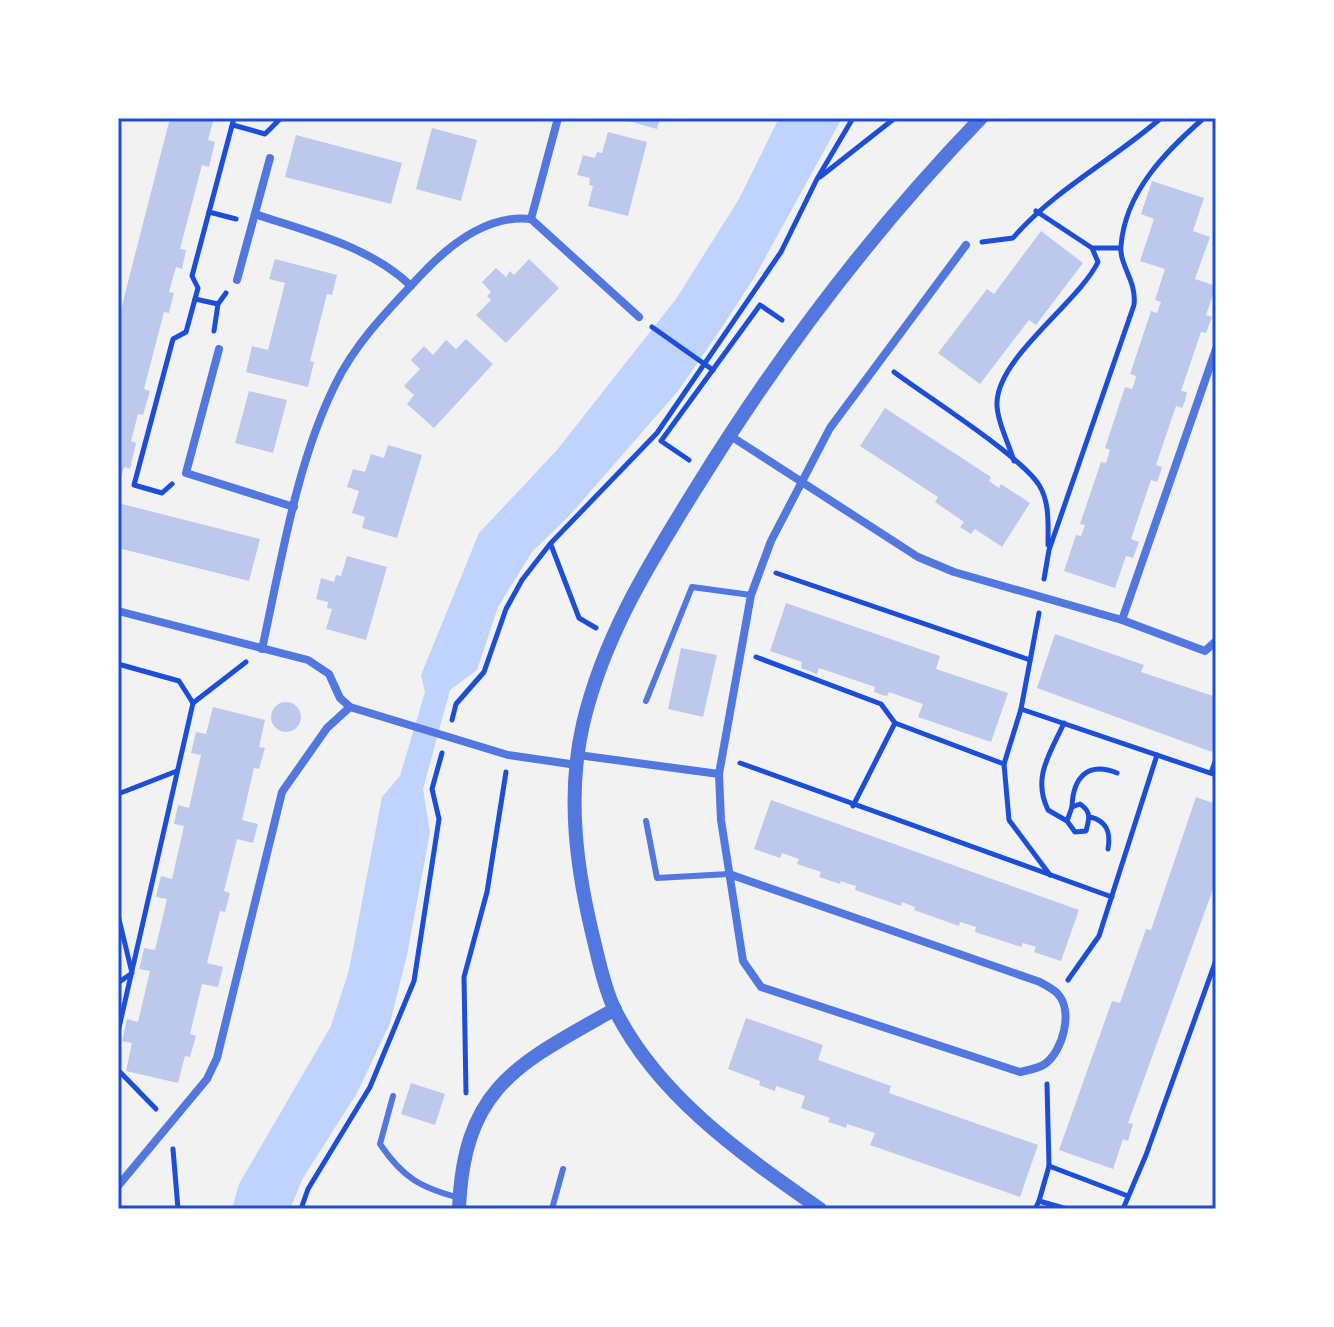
<svg xmlns="http://www.w3.org/2000/svg" width="1334" height="1327" font-family="'Roboto Condensed',sans-serif">
<rect width="100%" height="100%" fill="#f2f2f2"/>
<path fill="#bfd3fe" d="M779 118H842L754 278 716 336 678 391 569 516 532 552 498 607 477 670 450 690 423 789 430 832 407 955 390 1023 357 1093 303 1178 290 1209H232L239 1184 331 1026 349 970 382 797 400 776 425 692 421 675 479 533 557 450 676 299 739 199Z"/>
<g fill="#bdc9ec">
<path d="M170 118H214L208 140 215 142 209 167 202 165 180 249 186 250 182 269 176 267 169 292 174 293 169 313 164 312 144 389 150 391 143 415 138 414 131 441 136 443 130 469 124 467 121 478H118V321Z"/>
<path d="M618 118H660L657 129Z"/>
<path d="M432 128 477 140 461 201 416 189Z"/>
<path d="M608 132 647 142 628 216 588 206 593 186 589 185 590 178 577 175 583 155 595 158 597 152 602 153Z"/>
<path d="M296 135 402 163 391 204 285 177Z"/>
<path d="M1152 181 1204 198 1193 231 1210 237 1195 279 1216 286 1206 315 1212 317 1206 333 1201 332 1181 391 1187 392 1185 401 1182 408 1176 406 1156 465 1162 467 1160 474 1157 482 1151 480 1131 539 1139 542 1133 558 1126 556 1115 588 1064 571 1076 535 1081 536 1085 525 1080 524 1101 462 1106 463 1110 450 1105 448 1125 387 1132 389 1134 384 1136 376 1130 374 1151 311 1157 313 1161 302 1155 300 1165 269 1140 261 1154 219 1141 214Z"/>
<path d="M1041 231 1083 263 1036 325 1029 320 980 384 938 353 987 289 994 294Z"/>
<path d="M275 259 337 275 332 295 327 294 310 361 314 362 308 387 246 372 252 346 268 350 285 283 269 279Z"/>
<path d="M529 259 559 288 506 343 476 315 491 300 487 296 491 292 482 282 496 268 506 277 510 271 514 275Z"/>
<path d="M466 339 493 364 434 428 407 404 414 395 404 386 420 369 411 360 424 346 433 355 446 340 456 349Z"/>
<path d="M249 391 287 400 273 453 235 443Z"/>
<path d="M885 408 991 477 989 481 999 488 1001 484 1030 503 1002 547 975 529 971 534 960 527 964 522 935 502 938 497 860 446Z"/>
<path d="M388 445 422 455 397 538 362 528 365 517 352 513 359 491 347 487 353 469 365 472 371 454 384 458Z"/>
<path d="M118 503 260 539 249 581 118 548Z"/>
<path d="M347 556 387 567 366 640 326 629 332 609 327 608 328 602 316 599 321 578 334 582 336 575 341 576Z"/>
<path d="M786 603 940 656 936 669 1008 693 991 742 918 717 923 704 889 692 887 696 882 695 874 692 875 687 819 668 817 674 801 668 802 662 770 651Z"/>
<path d="M1055 634 1144 665 1141 672 1216 697V738L1212 752 1037 688Z"/>
<path d="M681 648 717 655 703 717 668 709Z"/>
<circle cx="286" cy="717" r="15"/>
<path d="M213 707 265 720 259 747 265 748 259 769 254 768 242 820 258 824 253 843 237 839 224 891 230 893 225 912 220 911 207 963 223 967 218 987 202 984 190 1034 196 1036 190 1057 185 1056 178 1083 126 1071 132 1043 122 1041 127 1019 138 1022 150 971 139 969 144 948 155 950 167 899 156 897 161 876 172 879 184 826 174 824 178 805 189 808 201 755 191 753 196 732 206 734Z"/>
<path d="M1196 797 1216 804V881L1128 1123 1133 1124 1128 1141 1123 1139 1113 1169 1059 1150 1112 1001 1120 1003 1146 929 1151 930Z"/>
<path d="M771 800 1079 910 1061 961 1034 952 1036 947 1023 943 1021 947 975 932 976 927 960 922 959 926 914 910 915 907 902 902 901 906 855 890 856 886 846 883 841 881 840 884 819 877 821 872 797 864 799 859 782 853 780 858 754 849Z"/>
<path d="M746 1018 823 1045 818 1060 891 1086 889 1093 1038 1145 1020 1197 870 1145 875 1133 847 1124 846 1128 838 1125 828 1122 830 1118 801 1108 805 1096 776 1086 775 1091 769 1089 759 1085 760 1081 728 1069Z"/>
<path d="M411 1083 445 1094 435 1125 401 1114Z"/>
</g>
<g fill="none" stroke-linecap="round" stroke-linejoin="round">
<g stroke="#1d4ed8" stroke-width="5">
<path d="M233 125 265 134 281 118"/>
<path d="M820 177 895 118"/>
<path d="M209 212 236 219"/>
<path d="M982 242 1013 238C1054 190 1113 160 1161 118"/>
<path d="M1092 248H1120"/>
<path d="M195 299 218 304"/>
<path d="M652 327 713 370"/>
<path d="M214 331 218 304 226 293"/>
<path d="M894 372C926 396 1021 456 1039 485 1050 502 1048 526 1048 545"/>
<path d="M689 460 661 441 760 305 782 320"/>
<path d="M1014 461C1009 444 996 419 997 402 999 356 1078 303 1098 262L1092 248 1036 211"/>
<path d="M172 484 162 493 134 485 173 339 186 332 198 288 192 276 234 118"/>
<path d="M551 545 579 618 596 628"/>
<path d="M776 573 1030 660"/>
<path d="M1044 579 1049 550 1134 305C1137 281 1119 265 1121 246 1125 192 1166 151 1204 118"/>
<path d="M1039 613 1021 709 1216 775"/>
<path d="M756 657 881 704 895 723 1004 764"/>
<path d="M118 664 179 681 193 703"/>
<path d="M1021 709 1004 764 1009 820 1050 875"/>
<path d="M452 720 456 704 484 672 506 609 522 580 550 544 657 433 781 252 817 179 853 118"/>
<path d="M1064 723C1050 754 1032 777 1048 810L1067 821 1075 832 1086 831C1089 819 1092 812 1080 804L1072 807 1067 821"/>
<path d="M740 763 1112 897"/>
<path d="M1211 773 1216 759"/>
<path d="M118 794 177 771"/>
<path d="M853 806 895 723"/>
<path d="M1072 807C1073 778 1087 761 1117 773"/>
<path d="M1090 817C1107 821 1111 832 1108 849"/>
<path d="M118 915 132 973 118 983"/>
<path d="M1068 980 1099 936 1157 755"/>
<path d="M118 1032 193 703 246 662"/>
<path d="M118 1070 156 1109"/>
<path d="M466 1093 464 977 487 892 506 772"/>
<path d="M173 1149 178 1209"/>
<path d="M1049 1166 1128 1196"/>
<path d="M1039 1201 1049 1166 1047 1084"/>
<path d="M301 1209 308 1189 370 1087 414 981 439 819 432 789 442 753"/>
<path d="M1035 1209 1039 1201 1067 1209"/>
<path d="M1123 1209 1146 1155 1216 960"/>
</g>
<g stroke="#5277de" stroke-width="6">
<path d="M646 701 692 587 751 595"/>
<path d="M646 821 657 878 729 874"/>
<path d="M393 1096 380 1144C403 1178 421 1188 460 1198"/>
<path d="M552 1209 563 1169"/>
</g>
<g stroke="#5277de" stroke-width="8">
<path d="M255 214C308 232 370 246 411 286"/>
<path d="M531 219 558 118"/>
<path d="M237 280 270 158"/>
<path d="M219 349 186 473 294 507"/>
<path d="M729 435 918 557 954 572 1122 620 1205 651 1216 641"/>
<path d="M118 611 308 660 329 674 340 698 350 707 508 755 577 765"/>
<path d="M1122 620 1216 349"/>
<path d="M262 649C281 563 296 464 335 385 356 342 389 309 421 275 449 245 487 214 531 219L639 317"/>
<path d="M578 755 719 774"/>
<path d="M729 874 1040 982C1045 985 1053 989 1057 993 1074 1010 1063 1051 1045 1064 1037 1069 1028 1070 1020 1072L761 987 743 961 721 820 719 774 751 595 771 541 830 428 966 245"/>
<path d="M118 1186 207 1079 217 1058 282 792 327 728 350 707"/>
</g>
<g stroke="#5277de" stroke-width="14">
<path d="M459 1209C464 1086 518 1064 615 1009"/>
<path d="M820 1209C743 1155 657 1096 614 1008 605 989 600 966 595 945 577 873 566 798 583 724 603 639 647 567 693 493 776 358 871 232 981 118"/>
</g>
</g>
<rect width="1334" height="1327" fill="none" stroke="#ffffff" stroke-width="240"/>
<rect x="120" y="120" width="1094" height="1087" fill="none" stroke="#1d4ed8" stroke-width="3"/>
</svg>
